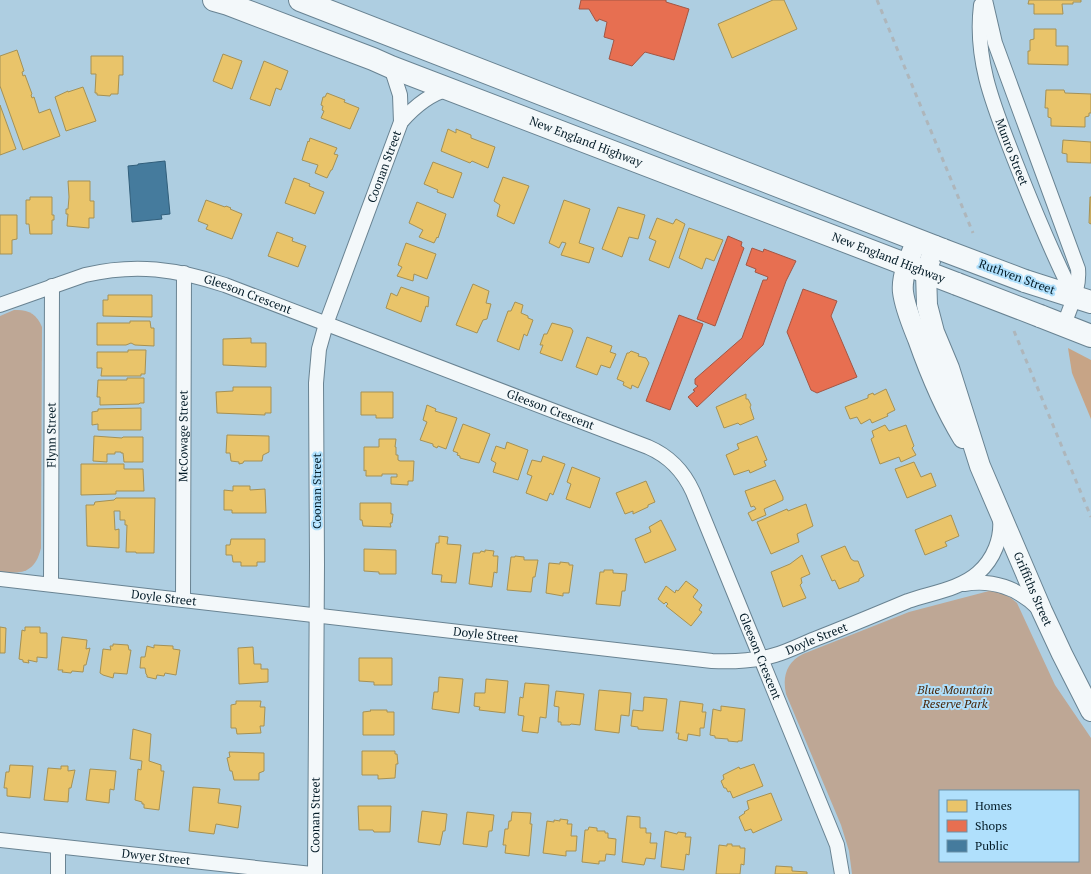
<svg xmlns="http://www.w3.org/2000/svg" width="1091" height="874" font-family="'PT Serif',serif">
<rect width="100%" height="100%" fill="#aecee1"/>
<g fill="#bea795" fill-rule="evenodd">
<path d="M14 310C28 309 37 314 42 327L41 548C35 573 22 574 0 572V316Z"/>
<path d="M989 591C1001 591 1008 595 1017 603L1055 685 1091 738V874H852L849 851 841 825 786 694C782 676 787 662 803 654L909 612ZM940 791H1078V861H940Z"/>
</g>
<path fill="#c7a486" d="M1068 348 1091 360V419L1072 373Z"/>
<g fill="#e9c46a" stroke="#a49156">
<path d="M773 0H784L797 29 732 58 718 24Z"/>
<path d="M1029 0H1081V2H1073V4H1062L1063 14H1034V4H1028Z"/>
<path d="M1034 29H1056V46H1068V65L1028 64V51H1030V40L1034 39Z"/>
<path d="M17 50 24 71 22 72 23 76 25 75 32 94 31 95 32 98 34 97 39 113 50 109 60 136 23 150 0 86V56Z"/>
<path d="M223 54 242 61 232 89 213 81Z"/>
<path d="M91 56H123V75H119L118 94H111L110 96 97 95V93H95L96 74H91Z"/>
<path d="M264 61 288 71 281 90 276 88 270 106 250 99Z"/>
<path d="M83 87 96 121 66 131 55 97 68 91V92Z"/>
<path d="M1046 90H1064L1065 93 1091 94V113H1089V116L1085 117V127L1051 126V118L1048 117V108H1045Z"/>
<path d="M327 93 345 100 344 102 359 108 350 129 321 118 324 111 322 110 323 106 321 105 323 97H325Z"/>
<path d="M0 105 16 149 0 155Z"/>
<path d="M448 129 456 133V129L471 135V138L495 147 488 168 472 161 470 163 441 151Z"/>
<path d="M310 138 337 148 334 154 338 155 332 170H331L327 178 315 173 318 165 302 160 308 141 309 142Z"/>
<path d="M1063 140 1091 142V163L1067 162V154L1062 153Z"/>
<path d="M433 162 462 173 453 198 437 192 438 190 424 184Z"/>
<path d="M503 177 529 186 514 224 497 216 500 205 494 201Z"/>
<path d="M294 178 310 184 309 186 324 192 315 214 285 203Z"/>
<path d="M68 181H90V201H94V218H89V228L67 226 68 214H66V209H68L69 197Z"/>
<path d="M30 197H52V215H54V220H52V234H30L29 224H26V200H30Z"/>
<path d="M1090 197H1091V224L1089 223Z"/>
<path d="M206 200 225 207 226 206 231 208 230 209 242 214 232 239 206 229 208 225 198 221Z"/>
<path d="M564 200 590 209 579 243 594 248 589 263 561 255 566 243 562 242 559 248 549 243Z"/>
<path d="M417 202 446 214 438 238 437 237 434 243 419 237 423 230 409 223Z"/>
<path d="M618 207 645 215 638 239 629 237 622 257 602 249Z"/>
<path d="M0 215H17V239L12 240V254H0Z"/>
<path d="M657 218 673 224 676 219 685 224 669 268 649 260 656 241 649 238Z"/>
<path d="M689 228 723 240 714 261 706 258 702 269 679 258Z"/>
<path d="M277 232 293 238 292 241 306 246 298 267 268 256Z"/>
<path d="M406 243 436 254 427 279 414 274 413 281 397 276 402 267 398 265Z"/>
<path d="M473 284 489 291 486 303 491 304 487 319 483 320 477 333 456 325Z"/>
<path d="M401 287 429 297 428 307 426 306 421 322 386 308 391 293 397 296Z"/>
<path d="M108 295H152V317L103 316V300H108Z"/>
<path d="M515 302 523 305 521 313 528 316V318L533 320 527 336 524 334 519 350 497 341 508 311H511Z"/>
<path d="M130 321H150L151 328H154V346L135 345 131 343 126 345H97V323H130Z"/>
<path d="M552 323 571 328 573 331 562 361 540 353 543 345H540L544 334H547Z"/>
<path d="M587 337 612 346 610 352 616 354 610 368 601 365 597 375 576 367Z"/>
<path d="M251 338V343H266V367L223 365V339Z"/>
<path d="M128 350H146L145 374H141V376H101L102 368H97V352H128Z"/>
<path d="M631 351 639 354 638 356 646 358 649 363 638 388 632 385 631 389 623 385 624 382 617 379 627 353H629Z"/>
<path d="M127 378H144V403H140L139 404 100 405V397H97L98 380H127Z"/>
<path d="M233 387H271V413H265V415L217 413 216 392 233 391Z"/>
<path d="M886 389 895 410 887 414 888 416 872 423 870 419 861 424 857 417 850 419 845 407 868 398V395L873 393 874 395Z"/>
<path d="M361 392H393V418H376V415H361Z"/>
<path d="M746 394V399H748L751 405 750 407 754 419 740 425 738 423 724 428 716 407Z"/>
<path d="M427 405 436 409 435 411 457 418 446 449 438 446 437 448 433 446V444L420 440 427 422 423 420Z"/>
<path d="M141 408V430H98V424L92 425V412L98 411V409Z"/>
<path d="M463 424 490 434 479 463 460 458V456L457 455 458 453 453 451Z"/>
<path d="M885 425 889 431 906 425 914 446 912 448 916 455 901 462 899 457 880 464 871 439 874 437 872 431Z"/>
<path d="M227 435 269 436V452L263 455 262 461H244L243 463 239 464V462L231 461 230 453H226Z"/>
<path d="M94 436 122 438 123 437H143V462H124L123 453H121V452H115V454H107V462L93 461Z"/>
<path d="M757 436 767 460 764 461 766 466 750 473 749 470 734 475 726 455 739 449 737 444Z"/>
<path d="M379 439H396L395 447H396V455H398V460L400 461H414L413 481H408V485L391 484V477H397V474H382V476H366V470L364 471V447H379Z"/>
<path d="M507 442 528 450 518 480 493 472 496 463 491 460 496 446 505 449Z"/>
<path d="M543 456 565 464 553 495 550 493 547 501 526 493 532 476 527 474 532 460 541 462Z"/>
<path d="M914 462 921 477 931 473 936 486 907 498 895 469Z"/>
<path d="M81 464H124V469H143L144 491H116V494L81 495Z"/>
<path d="M572 467 600 478 590 508 566 499 571 484 567 482Z"/>
<path d="M775 480 783 497V500L764 509 766 515 752 521 748 513 756 509 754 506 751 507 745 491Z"/>
<path d="M646 481 655 502 648 505V507L633 514V511L625 514 616 493Z"/>
<path d="M233 486H250V490L265 489 266 513H232V510H224V490L233 491Z"/>
<path d="M116 498H155L154 553H136V552H126L127 525H125V520H120V511H114L115 530 119 529V548L87 546 86 505H94L95 502 114 500Z"/>
<path d="M360 503H391V514H393L392 523H390L391 527 363 526 362 520H360Z"/>
<path d="M806 504 813 526 797 534 799 542 771 554 757 522 787 509 788 511Z"/>
<path d="M951 515 959 536 945 542 947 546 925 555 915 530Z"/>
<path d="M661 520 676 550 645 563 635 539 651 532 649 527Z"/>
<path d="M439 536 448 537 447 544 461 545 456 583 441 582 442 575 432 574 436 543H439Z"/>
<path d="M231 539H265V562H257V566H241V562H233L232 555H226V545H230Z"/>
<path d="M845 546 851 559 854 561H858L864 576 859 579V581L839 589 835 580 832 581 821 556Z"/>
<path d="M364 549 396 550V574H379V572L364 571Z"/>
<path d="M485 550 494 551 493 556H498L497 573 494 572 492 587 469 584 473 553H480L481 551 485 552Z"/>
<path d="M802 555 810 574 801 578 802 583 800 585 806 598 783 607 771 572 790 564Z"/>
<path d="M515 556 524 557V560H538L535 577H533L531 592 507 590 511 557H515Z"/>
<path d="M560 562 569 563V565H573L569 593H563V596L546 593 549 563 560 564Z"/>
<path d="M604 570H613V573L627 574 625 591H622L620 606 596 604 600 572H604Z"/>
<path d="M686 581 698 590 693 597 702 605 699 610 702 612 691 626 666 606 668 604 666 602 664 604 658 599 666 586 675 593 676 590 678 591Z"/>
<path d="M0 627 6 628 5 653H0Z"/>
<path d="M25 627H40V633H47V658L37 657V662L28 660 29 663 23 662V660L19 659 22 630 25 631Z"/>
<path d="M62 637 87 640 86 649 90 648 86 665H84L83 672 72 671 71 673 62 672 63 670H58Z"/>
<path d="M113 644 128 645 129 650H131L127 674 114 673 113 678 103 675 100 673 103 649 111 650 110 646H113Z"/>
<path d="M154 645 173 646V649L180 650 176 675 165 673 164 676 157 675 156 679 147 677V675L146 674 145 668H140L141 657H145L147 646 154 648Z"/>
<path d="M253 647 254 664H261V669H268V682L239 684 238 648Z"/>
<path d="M359 658H392V685H374V682L359 681Z"/>
<path d="M439 677 463 679 459 713 432 709 434 692H438Z"/>
<path d="M486 679 508 681 505 713 479 710 480 707 474 706 475 693H485Z"/>
<path d="M525 683 549 685 546 718 540 717 538 733 522 731 524 716 518 715 520 697 523 698Z"/>
<path d="M599 690 631 693 629 716 621 715 619 733 595 730Z"/>
<path d="M556 691 584 694 580 725 571 724 570 725H561V722H558L559 707 554 706Z"/>
<path d="M644 697 667 699 663 731 638 729V727L631 726 633 710 643 711Z"/>
<path d="M236 701H261L260 707H265L264 726H260L261 733 237 734 236 728H231V705L236 704Z"/>
<path d="M680 701 703 704 702 712H706L704 728H700V736L688 734 687 741 678 739 679 733H676Z"/>
<path d="M721 706 745 709 742 741H738V742L728 741V739L715 738V736L710 735 713 709 721 711Z"/>
<path d="M370 710H387V712H394V735H363V712L371 711Z"/>
<path d="M133 729 151 734 149 761 161 765V771H164L159 810 144 808V804H142V802L135 800 138 769 141 770 142 761 130 759Z"/>
<path d="M362 751H395V754H397L398 764H396L395 778 378 779V775H362Z"/>
<path d="M229 752 264 753V771L259 773V780H234L232 771H230L227 758 230 757Z"/>
<path d="M754 764 763 786 733 798 730 791 728 792 726 788H724L721 781 724 779 723 775 739 767 740 769Z"/>
<path d="M10 765 33 766 30 798 7 796V788H4L6 772H9Z"/>
<path d="M61 766H68V771L75 770 71 788H69L68 802 44 800 48 768 61 769Z"/>
<path d="M90 769 116 771 114 790 110 789 109 803 86 800Z"/>
<path d="M193 787 220 789 218 803 241 806 238 828 216 824 214 834 189 831Z"/>
<path d="M771 793 782 820 753 833 751 829 745 831 739 817 745 813 744 812 749 809 747 801Z"/>
<path d="M358 806H391L390 832H374L373 830H359Z"/>
<path d="M422 811 447 814 445 831H443L440 845 418 842Z"/>
<path d="M467 812 494 815 492 831H489L487 847 463 844Z"/>
<path d="M512 812 531 813 530 824H532L529 856 505 853 506 845H503L505 829H508L509 821H511Z"/>
<path d="M627 816 640 817V828H646V833H651L650 843H657L655 859 646 858 644 865 622 862Z"/>
<path d="M560 819 568 820 567 824H572L571 836H577L576 851H566V856L543 853 547 821 554 822V820L560 821Z"/>
<path d="M589 827 597 828V831H605V833H608V838L616 839 615 855 606 854 605 861H599V864L582 862 585 830H588Z"/>
<path d="M665 831 677 834 678 832 686 833 685 837H691L689 855 686 854 684 870 661 867Z"/>
<path d="M727 844H732V846H740V848H745L744 865 741 864 740 874H716L719 845 727 846Z"/>
<path d="M776 866 792 867V871L807 872V874H775Z"/>
</g>
<g fill="#e76f51" stroke="#a35644">
<path d="M581 0H666V2L689 9 674 60 645 52 632 66 609 59 614 40 604 37 607 22 599 19 598 21H596L589 9H579Z"/>
<path d="M728 236 742 242 741 246 744 248 715 326 697 319Z"/>
<path d="M752 248 763 252 764 249 796 261 786 281 763 345 697 407 688 397 695 391 693 390 698 386 695 384V379L742 338 763 280H767L768 277 755 272 756 269 746 265Z"/>
<path d="M803 289 837 301 831 316 857 377 817 393 811 390 787 332Z"/>
<path d="M679 315 703 324 670 410 646 401Z"/>
</g>
<path fill="#457b9d" stroke="#315e7a" d="M165 161 170 214 161 215 162 219 132 222 128 166 138 165V164Z"/>
<g fill="none" stroke-linecap="round" stroke-linejoin="round">
<defs>
<g id="minor">
<path d="M985 0 995 43 1078 269C1080 289 1070 307 1064 325"/>
<path id="s1" d="M981 5C974 62 995 109 1015 161 1033 207 1052 253 1074 297"/>
<path d="M391 67 400 95 401 122"/>
<path id="s2" d="M0 305 85 275C136 263 176 269 225 285L648 447C669 456 683 470 693 492L837 845 842 874"/>
<path id="s3" d="M0 579 712 661C734 662 755 661 775 655 789 651 802 644 815 639 846 627 877 614 908 601 931 593 960 589 978 573 994 559 1002 538 1000 518"/>
<path id="s4" d="M51 584 52 286"/>
<path d="M964 584C992 579 1018 588 1038 608"/>
<path id="s5" d="M183 600 184 273"/>
<path id="s6" d="M0 840 312 874"/>
<path d="M58 874V847"/>
<path id="s7" d="M315 874 317 564 316 383 319 349 326 324 401 122C414 107 429 94 449 89"/>
</g>
<g id="secondary">
<path d="M917 240C911 254 901 276 903 292 905 308 912 324 918 339 930 373 944 407 963 438"/>
<path id="s8" d="M935 246 926 272 927 305 934 332 949 368 980 466 1042 611 1062 654 1091 711"/>
</g>
<g id="trunk">
<path id="s9" d="M214 0 228 4 373 59 391 67 957 284"/>
<path d="M300 0 943 250"/>
<path d="M1025 281 1091 302"/>
<path d="M1040 316 1091 336"/>
</g>
</defs>
<use href="#minor" stroke="#698392" stroke-width="16"/>
<use href="#secondary" stroke="#698392" stroke-width="22"/>
<use href="#trunk" stroke="#698392" stroke-width="24"/>
<use href="#minor" stroke="#f3f8fa" stroke-width="14"/>
<use href="#secondary" stroke="#f3f8fa" stroke-width="20"/>
<use href="#trunk" stroke="#f3f8fa" stroke-width="22"/>
<g stroke="#aeb6bb" stroke-width="3" stroke-dasharray="5 5" stroke-linecap="butt">
<path d="M877 0 973 233"/>
<path d="M1014 331 1091 517"/>
</g>
<defs>
<g id="trunk-bridge">
<path d="M943 250 1025 281"/>
<path d="M957 284 1040 316"/>
</g>
</defs>
<use href="#trunk-bridge" stroke="#698392" stroke-width="24" stroke-linecap="butt"/>
<use href="#trunk-bridge" stroke="#f3f8fa" stroke-width="22"/>
</g>
<g text-anchor="middle" stroke-width="4" stroke-linejoin="round" paint-order="stroke">
<g font-size="12" fill="#031b27" stroke="#b0e0fc">
<text dy="4" stroke="none"><textPath href="#s9" startOffset="398">New England Highway</textPath></text>
<text dy="4" stroke="none"><textPath href="#s1" startOffset="152">Munro Street</textPath></text>
<text dy="4" stroke="none"><textPath href="#s7" startOffset="719">Coonan Street</textPath></text>
<text dy="4" stroke="none"><textPath href="#s9" startOffset="722">New England Highway</textPath></text>
<text transform="translate(1017 277) rotate(20)" y="4">Ruthven Street</text>
<text dy="4" stroke="none"><textPath href="#s2" startOffset="257">Gleeson Crescent</textPath></text>
<text dy="4" stroke="none"><textPath href="#s2" startOffset="581">Gleeson Crescent</textPath></text>
<text dy="4" stroke="none"><textPath href="#s4" startOffset="149">Flynn Street</textPath></text>
<text dy="4" stroke="none"><textPath href="#s5" startOffset="164">McCowage Street</textPath></text>
<text transform="translate(317 491) rotate(-90)" y="4">Coonan Street</text>
<text dy="4" stroke="none"><textPath href="#s8" startOffset="364">Griffiths Street</textPath></text>
<text dy="4" stroke="none"><textPath href="#s3" startOffset="165">Doyle Street</textPath></text>
<text dy="4" stroke="none"><textPath href="#s3" startOffset="489">Doyle Street</textPath></text>
<text dy="4" stroke="none"><textPath href="#s3" startOffset="825">Doyle Street</textPath></text>
<text dy="4" stroke="none"><textPath href="#s2" startOffset="928">Gleeson Crescent</textPath></text>
<text dy="4" stroke="none"><textPath href="#s7" startOffset="59">Coonan Street</textPath></text>
<text dy="4" stroke="none"><textPath href="#s6" startOffset="157">Dwyer Street</textPath></text>
</g>
<g font-size="12" font-style="italic" fill="#482406" stroke="#b0e0fc">
<text x="955" y="694">Blue Mountain<tspan x="955" dy="14">Reserve Park</tspan></text>
</g>
</g>
<rect x="939" y="790" width="140" height="72" fill="#b0e0fc" stroke="#6b91a7"/>
<rect x="947" y="800" width="20" height="12" fill="#e9c46a" stroke="#6b91a7"/>
<text x="975" y="810" font-size="12" fill="#031b27">Homes</text>
<rect x="947" y="820" width="20" height="12" fill="#e76f51" stroke="#6b91a7"/>
<text x="975" y="830" font-size="12" fill="#031b27">Shops</text>
<rect x="947" y="840" width="20" height="12" fill="#457b9d" stroke="#6b91a7"/>
<text x="975" y="850" font-size="12" fill="#031b27">Public</text>
</svg>
